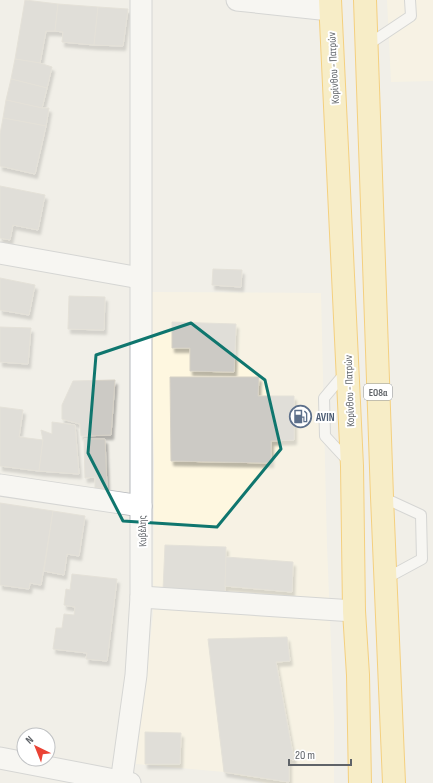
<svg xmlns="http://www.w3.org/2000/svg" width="433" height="783" font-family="'Sofia Sans Condensed',sans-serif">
<defs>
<filter id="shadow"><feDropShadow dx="2.5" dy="4.5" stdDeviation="1" flood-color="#0004"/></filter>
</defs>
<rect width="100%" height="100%" fill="#f1efe8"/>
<g fill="#fef7e0">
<path d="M387 0H433V81L391 82Z"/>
<path d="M149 292 321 293 327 545 334 719V783H265L224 772 136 764 153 615 154 463Z"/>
</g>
<g fill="#cccac5" stroke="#d6d1c6" filter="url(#shadow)">
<path d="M25 0 58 4 55 31H46L40 63 15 59Z"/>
<path d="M58 4 98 7 94 45 62 42 63 32 55 31Z"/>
<path d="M98 7 128 9 123 46 94 45Z"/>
<path d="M15 59 40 63 52 67 47 88 11 79Z"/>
<path d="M11 79 47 88 42 108 6 100Z"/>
<path d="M6 100 42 108H49L46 126 3 118Z"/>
<path d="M3 118 46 126 35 174 0 166V134Z"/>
<path d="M0 186 45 195 38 230 13 225 10 240 0 238Z"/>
<path d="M213 269 242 270 241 287 212 285Z"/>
<path d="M0 278 35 285 29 315 0 310Z"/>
<path d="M69 296 105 297 104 330 68 329Z"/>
<path d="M172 322 236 324 234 372 190 371V348H172Z"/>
<path d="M0 327 31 328 28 364 0 362Z"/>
<path d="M170 377H259L258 396H294V440L271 441V463L171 461Z"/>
<path d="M115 380 111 435 81 436 80 424 62 419V405L73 381Z"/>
<path d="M0 407 23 410 19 437 43 440 39 471 0 466Z"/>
<path d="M52 422 75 425 79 474 39 471 43 440 41 430 52 434Z"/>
<path d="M84 439H105L107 488H95V477L85 478Z"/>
<path d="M0 503 53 511 41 585 30 583 29 589 0 585Z"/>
<path d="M53 511 85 516 79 556 67 554 64 575 44 571Z"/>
<path d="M165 545 226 547 225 594 163 590Z"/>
<path d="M226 557 293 562 292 592 225 586Z"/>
<path d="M72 574 117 579 107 661 86 659 87 653 53 649 56 628H62L64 614 74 615 75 607 64 605 66 589 70 590Z"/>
<path d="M287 637 290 661 276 662 294 760 289 759V782L224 772 208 639Z"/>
<path d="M145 732 181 733 180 764H145Z"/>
</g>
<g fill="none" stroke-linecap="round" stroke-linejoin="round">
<defs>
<g id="service">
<path d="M366 46 411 16 410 0"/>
<path d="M345 373 324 398 325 436 349 462"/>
<path d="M382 497 421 515 422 559 385 579"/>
</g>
<g id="minor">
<path d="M237 0 330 10"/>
<path d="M0 253 140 278"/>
<path d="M0 485 141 506"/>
<path d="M141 597 354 611"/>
<path d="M0 758 130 783"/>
<path d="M121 783 136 675 141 597V0"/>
</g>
<g id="trunk">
<path d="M330 0 352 466 354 611 358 675 360 783"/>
<path d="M365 0 382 497 394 783"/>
</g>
</defs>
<use href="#service" stroke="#b5b8bc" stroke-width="12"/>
<use href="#minor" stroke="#b5b8bc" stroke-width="23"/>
<use href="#trunk" stroke="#f9ab00" stroke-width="24"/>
<use href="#service" stroke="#fff" stroke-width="10"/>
<use href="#minor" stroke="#fff" stroke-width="21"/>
<use href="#trunk" stroke="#feeaa1" stroke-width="22"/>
</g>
<path d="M0 0H433V783H0ZM191 323 265 380 281 449 217 527 123 521 88 453 96 355Z" fill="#f1efe8" fill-opacity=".55" fill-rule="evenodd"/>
<path fill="none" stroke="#0f766e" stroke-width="3" stroke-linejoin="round" d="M191 323 265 380 281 449 217 527 123 521 88 453 96 355Z"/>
<defs>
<symbol id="fuel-ring" viewBox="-11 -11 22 22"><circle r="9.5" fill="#fff" stroke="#5c6f8a" stroke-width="1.5"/><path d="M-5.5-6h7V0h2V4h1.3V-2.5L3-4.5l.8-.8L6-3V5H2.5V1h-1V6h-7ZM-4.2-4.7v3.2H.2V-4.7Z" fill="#5c6f8a"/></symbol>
</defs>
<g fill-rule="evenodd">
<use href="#fuel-ring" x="288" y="404" width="25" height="25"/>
</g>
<g text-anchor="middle" stroke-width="4" stroke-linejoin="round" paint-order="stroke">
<rect fill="#fff" stroke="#8f9295" stroke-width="1" x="364" y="384" width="28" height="16" rx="3"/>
<g font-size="10" font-weight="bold" fill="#5f6368">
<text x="378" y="396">ΕΟ8α</text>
</g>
<g font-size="11" fill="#5f6368" stroke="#fff">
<text transform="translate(333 68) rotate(-93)" y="4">Κορίνθου - Πατρών</text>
<text transform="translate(349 391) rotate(-92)" y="4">Κορίνθου - Πατρών</text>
<text transform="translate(142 531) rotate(-91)" y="4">Κυβέλης</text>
</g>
<g font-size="11" font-weight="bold" fill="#4e5e75" stroke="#fff" text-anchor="start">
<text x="316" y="421">AVIN</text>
</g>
</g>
<g transform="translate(36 747) rotate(317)"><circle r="19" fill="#ffffff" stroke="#bfc1c3"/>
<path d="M0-3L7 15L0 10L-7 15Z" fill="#ea4335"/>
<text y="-6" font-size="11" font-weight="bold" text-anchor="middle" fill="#5f6368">N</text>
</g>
<path d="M289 759v6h62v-6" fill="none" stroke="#5f6368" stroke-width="2"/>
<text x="295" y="759" font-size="12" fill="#5f6368" stroke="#ffffff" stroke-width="3" paint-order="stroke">20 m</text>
</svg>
